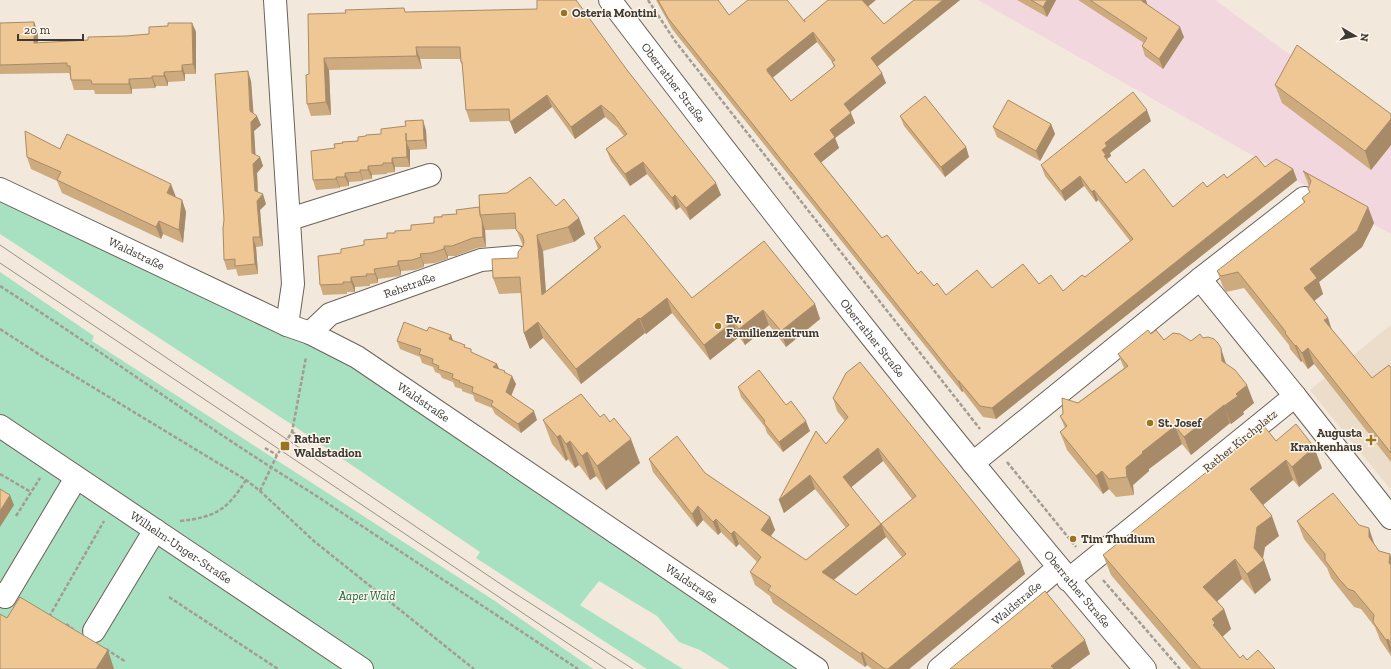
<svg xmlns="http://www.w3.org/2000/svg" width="1391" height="669" font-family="'Zilla Slab',serif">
<rect width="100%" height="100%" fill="#f2e8db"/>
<path fill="#f2d8de" d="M978 0H1215L1391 128V234Z"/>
<path fill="#ecddca" d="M1391 325V490L1310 390Z"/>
<g fill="#a8e1c1">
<path d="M0 192 313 340 813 669H730L700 650 679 642 657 616 599 581 580 605 683 669H647L476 558 480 552 291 424 0 234Z"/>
<path d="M0 272 94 336 92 341 495 601 593 669H0Z"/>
</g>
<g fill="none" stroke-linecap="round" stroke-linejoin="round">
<defs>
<g id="minor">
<path d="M275 0 293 284 287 325"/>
<path id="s1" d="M0 189 287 325 310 333 357 357 817 669"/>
<path d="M290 219 430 175"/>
<path d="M1200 279 1304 198"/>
<path id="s2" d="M310 333 330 314 481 260 517 257"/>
<path d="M1295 396 1391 518"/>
<path id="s3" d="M0 426 362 669"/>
<path d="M973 463 1200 279 1295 396 1068 580"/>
<path d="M0 594 5 597 76 478"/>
<path d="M94 631 155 530"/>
<path id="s4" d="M939 669 1058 568"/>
</g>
<g id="major">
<path id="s5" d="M610 0C783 227 959 452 1145 669"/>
</g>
</defs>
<use href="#minor" stroke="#6b6358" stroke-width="24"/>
<use href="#major" stroke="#6b6358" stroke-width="24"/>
<g stroke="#a39c92" stroke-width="2.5" stroke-dasharray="4 2" stroke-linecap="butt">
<path d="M648 0 675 41 980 429"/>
<path d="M0 286C105 353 206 428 312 493L578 669"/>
<path d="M0 329 43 357 246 480 260 491 315 542 474 669"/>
<path d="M292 432 310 444"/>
<path d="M265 448 277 455"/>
<path d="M1007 462 1076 547"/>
<path d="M0 474 31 492"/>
<path d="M260 491 277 455 292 432 306 357"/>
<path d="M16 516 40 478"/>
<path d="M180 521C216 517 227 510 246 480"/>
<path d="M1103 580 1180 669"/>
<path d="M169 597 278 669"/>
<path d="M49 617 104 521"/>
<path d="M66 624 73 629"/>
<path d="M106 649 126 662"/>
</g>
<use href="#minor" stroke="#fff" stroke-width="22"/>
<use href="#major" stroke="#fff" stroke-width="22"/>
<g stroke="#989188" stroke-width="1">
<path d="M0 245 505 587 633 669"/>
<path d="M0 263 252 431 606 669"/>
</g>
</g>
<g fill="#cdab7f" fill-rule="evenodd">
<path d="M656 0H718L729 15 804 20 868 6 884 24 914 0H960L877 67 886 83 850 112 855 123 835 138 839 148 821 162 882 238 918 274 946 295 992 288 1039 284 1063 291 1085 277 1130 241 1098 200 1096 202 1084 186 1065 201 1045 176 1041 165 1151 121 1110 153 1111 156 1107 159 1108 161 1126 183 1173 207 1207 187 1227 178 1265 167 1293 169 1297 180 996 419 983 417 963 391 962 392 672 29ZM817 42 832 62 834 67 791 101 773 77Z"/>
<path d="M1017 0H1056L1047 17Z"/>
<path d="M1078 0H1146L1147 4 1184 37 1163 69 1145 56 1142 46 1144 43Z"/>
<path d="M406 12 627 70 721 195 690 220 680 207 676 210 647 174 630 186 611 161 606 149 624 136 617 127 605 117 575 139 552 107 515 134 510 121 470 122 466 110 463 67 461 62 460 59H420L422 69 329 70 331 115 311 116 307 104 309 74 346 13Z"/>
<path d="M0 23 38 32V43L88 40 149 34 168 26 192 23 196 32V74H185V81L168 82V86H156L155 88 132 89V94H95L94 90H74L71 80 70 76 69 73 0 74Z"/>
<path d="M251 81 253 113 261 125 254 131 255 155 260 157 263 166 257 173 258 192 266 204 260 210 263 246 256 247 258 274 238 276 236 269 227 270 224 260Z"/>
<path d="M1275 85 1391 114V145L1371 170 1282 103Z"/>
<path d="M900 116 966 147 969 157 945 177 904 126Z"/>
<path d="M1051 124 1055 134 1040 161 997 137 993 127Z"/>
<path d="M406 126 426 130 427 149 410 150V167H395V172L387 173V174L372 175V179L363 180V181L349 182V186L340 187V188L316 190 313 180 335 148 343 143 358 141 366 136 381 134Z"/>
<path d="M60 149 182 200 186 212 183 243 163 234 161 239 62 193 57 181 31 169 27 157Z"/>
<path d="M1303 171 1368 207 1374 223 1362 247 1319 282 1323 294 1314 301 1328 318 1332 331 1372 378 1391 368V462L1314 364 1308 369 1302 361 1301 362 1290 349 1289 345 1244 288 1226 292 1223 287 1217 271 1304 203 1302 198 1310 192 1308 189 1309 186Z"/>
<path d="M556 206 579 218 585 234 574 242 543 251 546 291 598 249 594 238 692 298 815 304 820 319 786 347 769 325 745 345 739 337 710 360 672 313 646 334 645 333 581 384 543 338 530 349 524 333 521 293 499 294 493 278 518 258 523 246 516 229 485 230 486 247 477 248 456 256H448V259L435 263 424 264V267L415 270 401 271V275L400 276 378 279V283L370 284V286L355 287V292H347V294L323 295 320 285 341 253 387 238 395 233 411 230 434 223V217Z"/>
<path d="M427 331 451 335 453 341 465 347 472 353 497 364 499 369 506 373 516 384 511 396 537 420 521 433 495 414 492 408 475 401 473 395 462 391V389L455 387 453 382 442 378 440 374 435 372 433 367 422 363 420 357 400 349 397 341Z"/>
<path d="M1151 334 1226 364 1254 403 1243 412 1244 414 1231 424 1230 423 1191 455 1182 444 1149 469V471L1133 485 1134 495 1116 497 1109 489 1103 494 1067 450 1060 432 1065 428 1060 416 1124 368 1118 354Z"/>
<path d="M738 387 786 405 810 431 783 452 767 433 765 427 741 397Z"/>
<path d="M833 398 1020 560 1025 574 909 669H872L867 665 865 667 773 603 770 596 755 585 750 572 757 562 739 544 736 547 721 532 718 535 703 520 697 527 653 472 649 459 705 473 770 517 775 530 771 536 806 560 846 528 815 489 784 513 779 500 845 421 837 411ZM883 461 912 499 881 524 851 487ZM886 537 902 557 856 595 834 580Z"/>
<path d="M600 417 640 463 606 490 596 476 590 480 579 465 575 468 568 459 566 461 552 444 543 420Z"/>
<path d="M1276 441 1322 468 1299 487 1293 480 1263 505 1279 536 1265 547 1263 559 1271 580 1255 594 1242 579 1217 601 1224 609 1231 629 1222 637 1240 658 1275 669H1191L1111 575 1103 555Z"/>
<path d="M1297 521 1375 545 1379 551 1390 554 1391 558V656L1380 640 1375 627 1361 609 1354 607 1346 597 1331 578 1327 568 1304 539Z"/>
</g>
<g fill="#a78b68">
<path d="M861 0H876L865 9Z"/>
<path d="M943 0H960L874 69 871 58Z"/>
<path d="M1047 0H1056L1047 17 1043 7Z"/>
<path d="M1142 0H1146L1148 7 1142 1Z"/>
<path d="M34 22 38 32V53L34 43Z"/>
<path d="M192 23 196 32V74L193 64Z"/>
<path d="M1180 27 1184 37 1163 69 1159 59Z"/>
<path d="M813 32 817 42 771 79 767 69Z"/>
<path d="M416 47 420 59 422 69 417 56Z"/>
<path d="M324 58 329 70 331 115 326 102Z"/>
<path d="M182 65 185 74V81L182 71Z"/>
<path d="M248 71 251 81 254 119 257 116 261 125 254 131 256 161 260 157 263 166 257 173 258 199 263 194 266 204 260 210 263 246 260 237 255 191Z"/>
<path d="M164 72 168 82V86L164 76Z"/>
<path d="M882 73 886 83 848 114 844 104Z"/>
<path d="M152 76 156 86 155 88 152 78Z"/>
<path d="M129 79 132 89V94L129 84Z"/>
<path d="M547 95 552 107 515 134 510 122Z"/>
<path d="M601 105 605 117 575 139 571 127Z"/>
<path d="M1147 110 1151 121 1110 153 1111 156 1107 159 1110 166 1108 167 1102 150 1105 143Z"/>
<path d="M851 113 855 123 835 138 839 148 818 165 814 154 830 130Z"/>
<path d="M1391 119V145L1371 170 1365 151Z"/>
<path d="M423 120 426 130 427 149 424 140Z"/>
<path d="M1051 124 1055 134 1040 161 1036 151Z"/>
<path d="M406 141 410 150V167L407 157Z"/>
<path d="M966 147 969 157 945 177 941 167Z"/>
<path d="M392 158 395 167V172L392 163Z"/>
<path d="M643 162 647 174 630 186 625 174Z"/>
<path d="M368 166 372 175V179L368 170Z"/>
<path d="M1293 169 1297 180 996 419 992 408Z"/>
<path d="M360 170 363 180V181L360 172Z"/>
<path d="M345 173 349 182V186L345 177Z"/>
<path d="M1080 176 1084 186 1065 201 1061 191Z"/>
<path d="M336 177 340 187V188L336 179Z"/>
<path d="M716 183 721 195 690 220 686 208Z"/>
<path d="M171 184 176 197 167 193Z"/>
<path d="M1094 190 1098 200 1096 202 1092 192Z"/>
<path d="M675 195 680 207 676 210 672 198Z"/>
<path d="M182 200 186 212 183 243 179 230Z"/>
<path d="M1368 207 1374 223 1362 247 1319 282 1323 294 1310 304 1304 288 1310 269Z"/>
<path d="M579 218 585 234 574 242 568 227Z"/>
<path d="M482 220 485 230 486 247 483 237Z"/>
<path d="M159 221 163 234 161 239 156 227Z"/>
<path d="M537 235 543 251 547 310 542 295Z"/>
<path d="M253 237 256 247 258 274 255 264Z"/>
<path d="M444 246 448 256V259L444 249Z"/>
<path d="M420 254 424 264V267L421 257Z"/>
<path d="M398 261 401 271V275L398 265Z"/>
<path d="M374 269 378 279V283L375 274Z"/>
<path d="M351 277 355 287V292L351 282Z"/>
<path d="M667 298 672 313 646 334 640 319Z"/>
<path d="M815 304 820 319 786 347 781 331Z"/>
<path d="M763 310 769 325 745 345 739 329Z"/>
<path d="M639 318 645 333 581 384 576 369Z"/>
<path d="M1328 318 1333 334 1324 320Z"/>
<path d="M538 322 543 338 530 349 524 333Z"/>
<path d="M733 322 739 337 710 360 704 345Z"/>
<path d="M451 335 454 344 449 339Z"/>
<path d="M1296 345 1302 361 1301 362 1295 346Z"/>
<path d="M1221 348 1227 367 1222 361Z"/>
<path d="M1308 348 1314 364 1308 369 1302 353Z"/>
<path d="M497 364 500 372 493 367Z"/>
<path d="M512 376 516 384 509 401 506 392Z"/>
<path d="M958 381H959L963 391 962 392Z"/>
<path d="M1247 385 1254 403 1243 412 1244 414 1231 424 1224 406 1236 394Z"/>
<path d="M1224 405 1230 423 1191 455 1184 437Z"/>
<path d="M534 411 537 420 521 433 518 424Z"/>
<path d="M806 421 810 431 783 452 779 442Z"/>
<path d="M1175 426 1182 444 1149 469V471L1133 485 1134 495 1127 477 1126 467 1142 452Z"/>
<path d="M560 435 568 459 566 461 557 437Z"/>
<path d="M631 439 640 463 606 490 597 466Z"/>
<path d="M570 441 579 465 575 468 566 444Z"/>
<path d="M1314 447 1322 468 1299 487 1292 467Z"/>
<path d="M878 448 883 461 848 490 843 477Z"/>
<path d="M587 452 596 476 590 480 582 456Z"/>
<path d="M1286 460 1293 480 1258 509 1250 489Z"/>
<path d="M1102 471 1109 489 1103 494 1096 476Z"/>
<path d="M810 475 815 489 784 513 779 500Z"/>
<path d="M10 495 14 505 0 527V511Z"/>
<path d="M698 506 703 520 697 527 692 514Z"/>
<path d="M1272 516 1279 536 1265 547 1262 562 1264 560 1271 580 1255 594 1247 574 1254 548 1257 527Z"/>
<path d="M770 517 775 530 766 543 761 530Z"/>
<path d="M716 519 721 532 718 535 713 522Z"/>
<path d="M881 524 886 537 827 585 822 572Z"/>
<path d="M1369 528 1375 546 1369 537Z"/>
<path d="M734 531 739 544 736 547 731 534Z"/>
<path d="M1390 554 1391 558V569L1389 563Z"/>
<path d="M1235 559 1242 579 1211 607 1203 587Z"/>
<path d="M1020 560 1025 574 909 669H888Z"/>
<path d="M1224 609 1231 629 1221 638 1213 625 1212 619Z"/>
<path d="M1388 639 1391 647V654L1386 640Z"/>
<path d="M1085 640 1090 654 1070 669H1053L1051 666Z"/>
<path d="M108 650 114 669H96Z"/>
<path d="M862 652 867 665 865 667 861 654Z"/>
</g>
<g fill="#eec794" stroke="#a78b68" fill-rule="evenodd">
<path d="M537 0H576L627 70 716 183 686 208 675 195 672 198 643 162 625 174 606 149 627 134 613 115 601 105 571 127 547 95 510 122 509 109 466 110 462 62H461L460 47H416L417 56 324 58 326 102 307 104 306 75 309 74 308 14 346 13 345 10 404 8 405 12 537 9Z"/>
<path d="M658 0H718L729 15 748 0H787L805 22 804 20 828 0H862L884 24 914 0H943L871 58 882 73 844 104 851 113 830 130 835 137 814 154 882 238 887 235 918 274 921 271 934 286 937 283 946 295 977 270 992 288 1023 264 1039 284 1051 275 1063 291 1082 275 1085 277 1133 239 1094 190 1092 192 1080 176 1061 191 1041 165 1133 92 1147 110 1105 143 1107 146 1102 150 1106 155 1104 156 1126 183 1144 169 1173 207 1203 182 1207 187 1224 174 1227 178 1256 156 1265 167 1276 159 1293 169 992 408 980 406 959 381H958L668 18ZM813 32 835 60 832 62 835 66 791 101 767 71V69Z"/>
<path d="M1031 0H1047L1043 7Z"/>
<path d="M1090 0H1142V1L1180 27 1159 59 1142 46 1147 38Z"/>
<path d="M34 22V43L88 40V37L126 36 149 34V27L168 26V23H192L193 64 182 65V71L164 72V76H152V78L129 79V84H92L91 80H71L70 66H67V63L0 65V23Z"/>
<path d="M1297 45 1391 114V119L1365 151 1275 85Z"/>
<path d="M248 71 250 111 257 116 251 122 252 153 260 157 253 164 255 191 263 194 257 201 260 237H253L255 264 235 266V259L224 260 223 228 224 220 215 74Z"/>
<path d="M925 96 966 147 941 167 900 116Z"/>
<path d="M1008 100 1051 124 1036 151 993 127Z"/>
<path d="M423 120 424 140 406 141V133L407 157 392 158V163H383V165L368 166V170H360V172L345 173V177H336V179L313 180 311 151 335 148 334 144 343 143 342 142 358 141V137L366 136V135L381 134V129L406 126 405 121Z"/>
<path d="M25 131 60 149 67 134 171 184 167 193 182 200 179 230 159 221 156 227 57 180 61 172 27 157Z"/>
<path d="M1303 171 1368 207 1357 231 1310 269 1317 278 1304 288 1328 318 1324 320 1372 378 1389 365 1391 368V453L1308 348 1302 353 1296 345 1295 346 1285 333 1286 332 1238 272 1221 276 1217 271 1305 202 1302 198 1310 192 1308 189 1311 181 1308 175Z"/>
<path d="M530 177 556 206 564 199 579 218 568 227 537 235 542 295 601 247 594 238 624 215 692 298 764 241 815 304 781 331 763 310 739 329 733 322 704 345 667 298 640 319 639 318 576 369 538 322 524 333 520 277 493 278 492 259 518 258V252L523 246 524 241 522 235 516 230 515 213 480 215 479 195 507 193Z"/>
<path d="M479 207 480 215 482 220 483 237 473 238 452 246H444V249L431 253 420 254 421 257 412 260 398 261V265L396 266 374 269 375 274H366L367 276 351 277V282H343V284L320 285 318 256 341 253V249L364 245V240L387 238V233H395V231L411 230V225L434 223V217H442V215L457 214 456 210Z"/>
<path d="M404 322 427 331 429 327 451 335 449 339 465 345 464 347 471 349V352L497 364 493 367 505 371 504 372 512 376 506 392 534 411 518 424 491 405 493 401 472 392 473 387 459 382 460 381 452 378 453 374 438 369 439 366 432 363 433 359 419 354 421 349 397 341Z"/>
<path d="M1148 330 1151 334 1156 330 1164 340 1173 333 1180 334 1191 341 1200 334 1203 338 1208 337 1214 339 1218 343 1221 348 1222 361 1235 370 1247 385 1236 394 1238 396 1224 406V405L1184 437 1175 426 1142 452 1143 453 1126 467 1127 477 1109 479 1102 471 1096 476 1060 432 1067 426 1060 416 1063 414 1062 398 1078 403 1128 366 1118 354Z"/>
<path d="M860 362 1020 560 888 669H885L862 652 861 654 768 590 771 586 750 572 761 557 734 531 731 534 716 519 713 522 698 506 692 514 649 459 677 436 705 473 770 517 761 530 806 560 849 525 810 475 779 500 816 431 826 444 848 417 833 398 846 373ZM878 448 916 496 881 524 843 477ZM881 524 906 554 856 595 822 572Z"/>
<path d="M759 370 786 405 791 401 806 421 779 442 764 423 765 421 738 387Z"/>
<path d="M581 394 600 417 604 414 610 422 614 418 631 439 597 466 587 452 582 456 570 441 566 444 560 435 557 437 543 420Z"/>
<path d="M1296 424 1314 447 1292 467 1286 460 1250 489 1272 516 1257 527 1254 548 1264 560 1247 574 1235 559 1203 587 1224 609 1212 619 1215 623 1213 625 1240 658 1243 655 1247 660 1258 650 1275 669H1201L1103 555 1264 426 1276 441Z"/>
<path d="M0 489 10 495 0 511Z"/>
<path d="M1333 493 1359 525 1369 528V537L1379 551 1390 554 1389 563 1391 565V643L1388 639 1386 640 1373 622 1374 615 1354 591 1348 589 1339 579 1325 560V554L1297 521Z"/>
<path d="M1045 591 1085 640 1051 666 1054 669H950Z"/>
<path d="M20 597 108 650 96 669H0V614L7 618Z"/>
</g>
<g fill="#9a7420" stroke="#fef6eb" stroke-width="1.5">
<circle cx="564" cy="13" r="4"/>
<circle cx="718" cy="326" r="4"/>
<circle cx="1150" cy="423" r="4"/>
<path d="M1369 434h4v4h4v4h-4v4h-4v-4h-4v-4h4z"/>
<rect x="280" y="441" width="10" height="10" rx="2"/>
<circle cx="1073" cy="539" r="4"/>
</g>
<g text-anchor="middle" stroke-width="3" stroke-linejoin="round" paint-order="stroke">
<g font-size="12" font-weight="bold" fill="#3d3934" stroke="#fef6eb" text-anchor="start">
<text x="572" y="17">Osteria Montini</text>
<text x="726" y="323">Ev.<tspan x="726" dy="14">Familienzentrum</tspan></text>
<text x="1158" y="427">St. Josef</text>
<text x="1362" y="437" text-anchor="end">Augusta<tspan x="1362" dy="14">Krankenhaus</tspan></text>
<text x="294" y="443">Rather<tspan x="294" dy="14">Waldstadion</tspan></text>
<text x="1081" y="543">Tim Thudium</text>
</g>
<g font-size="12" fill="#3d3934" stroke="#fef6eb">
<text dy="4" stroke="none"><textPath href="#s5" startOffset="104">Oberrather Straße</textPath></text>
<text dy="4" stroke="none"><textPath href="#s1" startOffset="151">Waldstraße</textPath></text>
<text dy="4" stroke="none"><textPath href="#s2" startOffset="112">Rehstraße</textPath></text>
<text dy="4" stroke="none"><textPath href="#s5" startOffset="428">Oberrather Straße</textPath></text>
<text dy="4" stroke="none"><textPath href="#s1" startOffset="475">Waldstraße</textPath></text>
<text transform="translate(1240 441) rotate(-39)" y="4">Rather Kirchplatz</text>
<text dy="4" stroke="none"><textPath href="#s3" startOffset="218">Wilhelm-Unger-Straße</textPath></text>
<text dy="4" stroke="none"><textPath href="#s1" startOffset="799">Waldstraße</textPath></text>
<text dy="4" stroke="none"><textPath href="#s5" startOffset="752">Oberrather Straße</textPath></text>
<text dy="4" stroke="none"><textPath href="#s4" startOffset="102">Waldstraße</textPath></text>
</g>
<g font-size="12" font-style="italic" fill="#1f6545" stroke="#fef6eb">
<text x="367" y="600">Aaper Wald</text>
</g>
</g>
<g transform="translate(1355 36) rotate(99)" stroke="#fef6eb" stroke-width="3" paint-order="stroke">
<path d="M0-3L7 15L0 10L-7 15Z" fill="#3d3934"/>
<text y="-6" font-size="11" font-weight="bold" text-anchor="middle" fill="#3d3934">N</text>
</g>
<path d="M18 34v6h65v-6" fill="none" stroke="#3d3934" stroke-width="2"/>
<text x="24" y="34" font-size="12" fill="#3d3934" stroke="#fef6eb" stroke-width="3" paint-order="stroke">20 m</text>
</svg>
